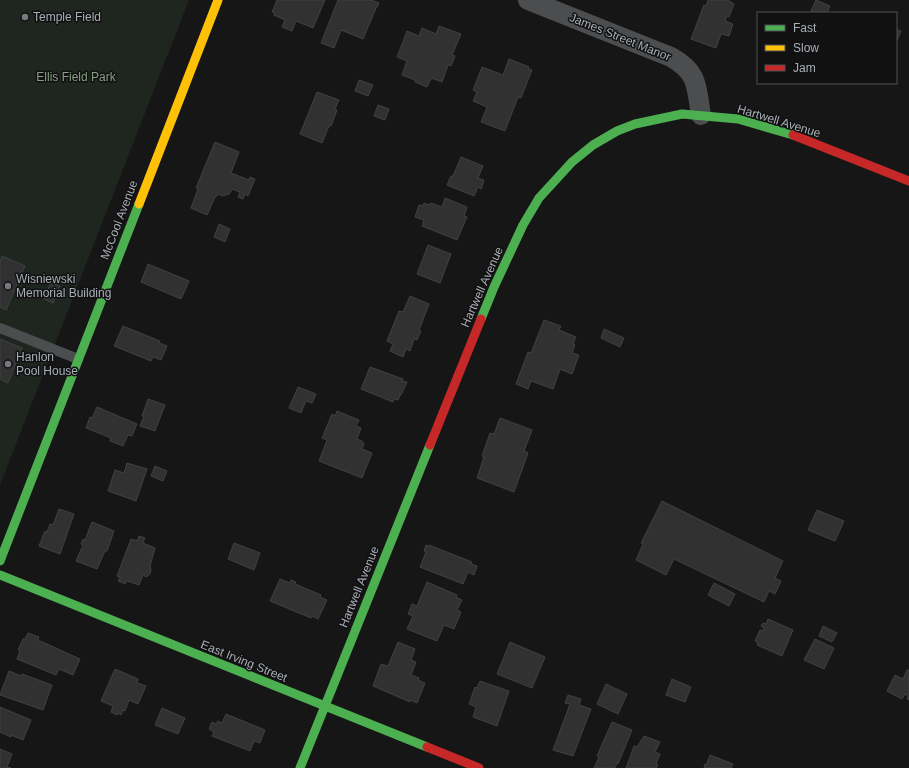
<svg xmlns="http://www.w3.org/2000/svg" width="909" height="768" font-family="Arial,sans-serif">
<rect width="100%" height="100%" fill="#161617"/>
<path fill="#1f251f" d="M0 0H189L0 485Z"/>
<g fill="#313132" stroke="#3f4143">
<path d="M277 0H325L313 28 296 21 292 31 282 27 285 20 274 15 275 13 272 12Z"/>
<path d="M338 0H371L379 3 378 6H377L363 39 341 30 334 48 321 43Z"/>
<path d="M708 0H728L734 4 729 17 727 16 725 21 733 24 729 36 721 34 716 48 691 39 704 5 706 6Z"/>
<path d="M816 0 830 6 827 13H816L811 11Z"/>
<path d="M439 26 461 34 452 55 455 56 451 66 448 65 442 82 431 78 427 87 415 82V80L402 75 407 61 397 57 407 31 419 36 422 28 436 34Z"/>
<path d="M896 29 901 31 896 43Z"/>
<path d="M509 59 529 67 528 69 532 70 521 98 518 97 505 131 481 122 487 107 473 101 477 92 473 90 482 67 503 75Z"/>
<path d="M359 80 373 85 368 96 355 91Z"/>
<path d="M317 92 339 100 335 109 337 110 331 126H329L322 143 300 134Z"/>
<path d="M378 105 389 109 385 120 374 116Z"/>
<path d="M215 142 239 152 231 173 249 180 250 177 255 179 248 196 245 194 243 199 238 197 240 192 232 189 229 194 222 196 218 194 216 197H215L207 215 191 208 198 189 196 188Z"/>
<path d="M461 157 483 166 478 178 484 180 481 189 478 187 474 196 447 185 451 176H453Z"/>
<path d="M445 198 467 207 464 216 467 217 457 240 422 226 424 220 415 217 419 205 423 206 424 203 430 205 431 203 442 207Z"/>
<path d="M219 224 230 229 225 242 214 237Z"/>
<path d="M428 245 451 254 440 283 417 274Z"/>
<path d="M2 256 25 266 6 310 0 307V262Z"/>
<path d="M148 264 189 281 181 299 141 282Z"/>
<path d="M51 282 60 286 53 303 44 299Z"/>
<path d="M410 296 429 304 419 330 421 331 417 340 414 339 410 351 406 349 403 357 390 351 393 344 387 341 399 311 403 312Z"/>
<path d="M544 320 561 326 559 330 576 337 573 344 575 345 572 353 579 355 572 374 560 369 553 389 531 381 528 389 516 384 528 352 531 353Z"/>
<path d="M123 326 160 341 159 343 167 346 161 360 153 357 151 361 114 346Z"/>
<path d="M604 329 624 338 620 347 601 338Z"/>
<path d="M0 339 22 348 8 383 0 379Z"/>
<path d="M370 367 403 379 402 381 407 382 401 395H400L398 400 394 399 393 402 361 389Z"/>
<path d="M298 387 316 394 312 403 306 401 301 413 289 408Z"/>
<path d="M148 399 165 405 155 431 140 426 144 416H142Z"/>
<path d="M97 407 137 424 132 436 128 435 123 446 110 441 111 438 86 428 90 417 92 418Z"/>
<path d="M337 411 359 420 356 426 361 428 357 439 362 441 364 444 362 449 372 453 362 478 319 461 327 440 322 438 332 414 335 416Z"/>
<path d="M500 418 532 430 524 451 528 453 514 492 477 478 484 457 482 456 490 433 494 434Z"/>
<path d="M127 463 147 469 136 501 108 491 115 470 124 473Z"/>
<path d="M155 466 167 471 163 481 151 476Z"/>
<path d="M662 501 783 561 775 578 781 581 775 594 769 591 764 602 674 559 666 575 636 560 643 544 641 543Z"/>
<path d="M59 509 74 514 60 554 39 546 45 531 47 532 50 524 53 525Z"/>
<path d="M817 510 844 521 835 541 808 530Z"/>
<path d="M92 522 114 531 107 551H105L97 569 76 561 83 545 81 544 83 539 85 540Z"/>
<path d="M139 536 145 538 143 543 155 548 150 566 151 570 150 574 146 577 143 575 139 585 127 581 125 584 118 581 120 577 117 576 131 539 137 541Z"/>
<path d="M234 543 260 553 254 570 228 559Z"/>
<path d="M426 545 429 546V545L472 562 471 564 477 566 474 575 468 572 463 584 420 567 426 552 424 551Z"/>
<path d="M280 579 290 583 291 580 296 582 295 584 321 595 320 597 327 600 318 619 312 616 311 618 270 601Z"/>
<path d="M427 582 457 595 456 597 462 600 457 610 461 612 454 629 444 625 437 641 407 629 413 616 408 614 412 604 417 606Z"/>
<path d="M714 583 735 594 729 606 708 595Z"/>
<path d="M768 619 793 630 782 656 757 645 758 642 755 641 760 630 763 631 764 628 761 626 763 623 766 624Z"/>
<path d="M823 626 837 633 832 642 819 636Z"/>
<path d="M28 633 39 637 38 640 80 659 73 675 59 669 56 675 17 659 20 651 18 650 23 639H25Z"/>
<path d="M815 639 834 648 824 669 804 660Z"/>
<path d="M398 642 415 649 411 660 416 662 411 675 419 678 418 680 425 683 417 703 410 700V702L373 686 381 664 388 666Z"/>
<path d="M510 642 545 657 532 688 497 674Z"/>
<path d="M115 669 138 679 137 683 146 686 138 704 129 700 125 711 123 710 121 715 118 713 117 715 111 712 113 706 101 701Z"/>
<path d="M907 670H909V700L907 699 908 696 905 694 902 699 887 691 895 675 903 679Z"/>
<path d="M9 671 21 676 22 674 52 685 43 710 0 695Z"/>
<path d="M672 679 691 687 685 702 666 695Z"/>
<path d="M480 681 509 691 497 726 473 717 476 707 469 704 475 687 477 688Z"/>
<path d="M606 684 627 694 618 714 597 704Z"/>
<path d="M568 695 581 699 579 705 591 709 573 756 553 750 570 704 565 703Z"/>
<path d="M0 707 31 720 23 740 11 735V737L0 732Z"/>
<path d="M162 708 185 718 178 734 155 725Z"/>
<path d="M226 714 265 730 260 743 254 741 250 751 212 736 214 732 209 729 212 722 216 724 218 721 222 723Z"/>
<path d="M612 722 632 730 618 764 617 763 615 768H594L599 757 597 756Z"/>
<path d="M644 736 660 742 655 752 660 754 656 764 658 765 656 768H626L634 746 637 747Z"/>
<path d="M0 749 12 754 7 767 11 768H0Z"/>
<path d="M710 755 733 764 731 768H704L705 764 706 765Z"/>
</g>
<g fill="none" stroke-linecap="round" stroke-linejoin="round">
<path stroke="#4b4d4f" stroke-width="10" d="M0 328 78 359"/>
<path stroke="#4b4d4f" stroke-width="20" d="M528 0 671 57C699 73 696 86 701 115"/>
<g stroke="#4caf50" stroke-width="9">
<path d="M481 319 494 287 523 225 539 198 572 162 593 145 617 131 635 124 682 114 738 119 793 135"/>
<path d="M0 561 139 204"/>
<path d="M0 575 427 747"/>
<path d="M300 768 430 445"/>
</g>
<path stroke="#ffc107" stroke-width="9" d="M139 204 218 0"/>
<g stroke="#c62828" stroke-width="9">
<path d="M793 135 909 181"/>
<path d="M430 445 481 319"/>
<path d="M427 747 479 768"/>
</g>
</g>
<g fill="#76797e" stroke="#111112" stroke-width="1.5">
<circle cx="25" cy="17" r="4"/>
<circle cx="8" cy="286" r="4"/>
<circle cx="8" cy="364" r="4"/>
</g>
<g text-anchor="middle" stroke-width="3" stroke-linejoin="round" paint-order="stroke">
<g font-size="12" fill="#a9afb6" stroke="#111112" text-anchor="start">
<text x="33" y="21">Temple Field</text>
<text x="16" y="283">Wisniewski<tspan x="16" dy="14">Memorial Building</tspan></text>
<text x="16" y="361">Hanlon<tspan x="16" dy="14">Pool House</tspan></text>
</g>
<g font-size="12" fill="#a9afb6" stroke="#111112">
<text transform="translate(620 37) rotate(22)" y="4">James Street Manor</text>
<text transform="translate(779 121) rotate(17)" y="4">Hartwell Avenue</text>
<text transform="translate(119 220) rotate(-69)" y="4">McCool Avenue</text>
<text transform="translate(482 287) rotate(-66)" y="4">Hartwell Avenue</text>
<text transform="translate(359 587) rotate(-68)" y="4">Hartwell Avenue</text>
<text transform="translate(244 661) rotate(22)" y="4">East Irving Street</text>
</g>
<g font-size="12" fill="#84a081" stroke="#111112">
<text x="76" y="81">Ellis Field Park</text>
</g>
</g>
<rect x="757" y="12" width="140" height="72" fill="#111112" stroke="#4e5054"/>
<rect x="765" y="25" width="20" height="6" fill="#4caf50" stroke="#4e5054"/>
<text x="793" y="32" font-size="12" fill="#a9afb6">Fast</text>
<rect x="765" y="45" width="20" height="6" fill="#ffc107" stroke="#4e5054"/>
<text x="793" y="52" font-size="12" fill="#a9afb6">Slow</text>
<rect x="765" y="65" width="20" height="6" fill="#c62828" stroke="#4e5054"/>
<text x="793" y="72" font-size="12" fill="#a9afb6">Jam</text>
</svg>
